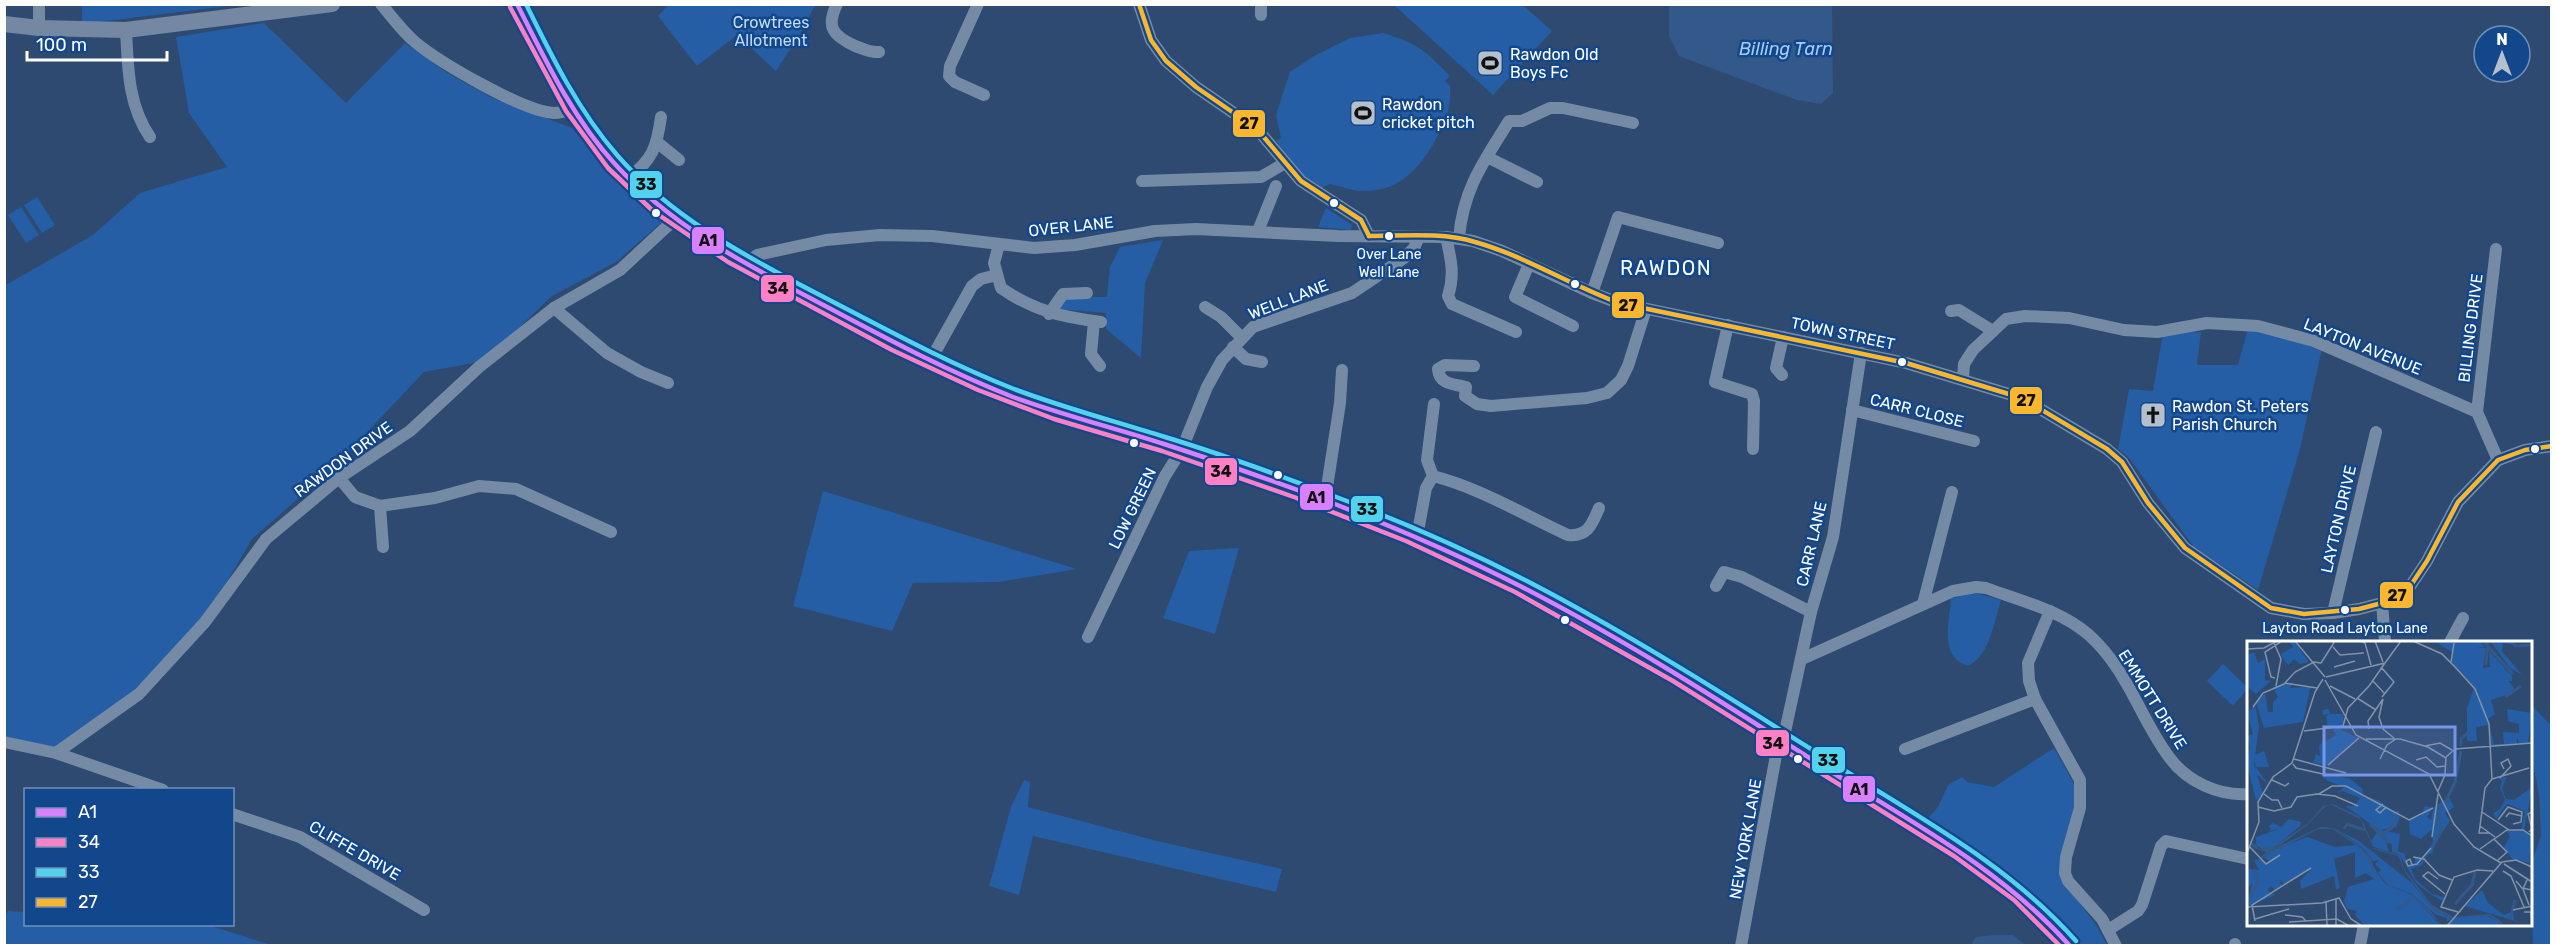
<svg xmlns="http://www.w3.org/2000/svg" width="2556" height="950" font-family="Rubik,sans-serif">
<rect width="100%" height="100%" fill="#2e4a70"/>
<g fill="#255ea4">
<path d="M82 4 236 5 82 24Z"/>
<path d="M668 5V4L815 5 803 29 776 71 737 35 697 66 658 16Z"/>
<path d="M1394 5H1523L1552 31 1493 95Z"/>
<path d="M264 23 346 103 405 43 449 74 493 98 572 128 620 182 662 222 616 262 552 296 484 361 424 372 334 467 252 539 209 613 135 691 53 748 5 736 4 286 93 235 140 193 227 167 189 113 176 37Z"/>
<path d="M1383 33C1416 43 1425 50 1448 74L1449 77 1445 81 1450 86C1451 110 1447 118 1436 139 1419 169 1400 192 1361 191 1352 191 1340 186 1330 184L1321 188 1301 174 1276 141 1281 138 1276 115 1290 72 1314 56 1350 38Z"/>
<path d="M37 197 55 225 42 233 24 205Z"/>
<path d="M21 207 39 235 26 243 8 215Z"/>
<path d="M1326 208 1352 225 1351 230 1318 227Z"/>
<path d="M1163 240 1145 283 1141 358 1106 329V313L1059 309 1061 301 1072 297H1107L1110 267 1120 247Z"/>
<path d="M2249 325 2323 344 2300 449 2258 590 2194 547 2129 458 2118 449 2129 389 2153 391 2163 333 2201 332 2197 365H2238Z"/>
<path d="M823 491 1077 569 999 582 913 583 892 631 793 606Z"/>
<path d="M1239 548 1215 634 1163 618 1189 551Z"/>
<path d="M1966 594H1979L2001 600C1994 622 1990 655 1968 666 1939 657 1949 623 1951 599Z"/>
<path d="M2223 664 2248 688 2233 706 2207 681Z"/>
<path d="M2531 705 2551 725V945H2533L2531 864 2541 836 2539 795 2531 751Z"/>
<path d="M2054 748 2076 788 2077 803 2060 876 2096 925 2107 945H2077L2036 899 1996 865 1925 821 1938 807 1948 785 1962 777 1967 782 1994 787Z"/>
<path d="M1024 780 1030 782 1028 807 1157 841 1282 869 1276 892 1033 836 1019 895 989 886 1011 807Z"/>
<path d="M8 911 25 912 26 924 208 925 271 945H5V917Z"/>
</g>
<g fill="#33598b">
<path d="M1669 5 1832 6 1833 93 1821 104 1797 100 1679 56 1669 36Z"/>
<path d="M1995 935H2013L2025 945H1971L1976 937Z"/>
</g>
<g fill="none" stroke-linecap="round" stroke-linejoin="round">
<g stroke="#758aa5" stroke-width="12">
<path d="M39 4V28"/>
<path d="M381 4C392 17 402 31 415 42 439 62 524 112 554 113 560 113 566 111 571 108"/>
<path d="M837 4C825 28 834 36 855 46 864 49 870 53 879 52"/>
<path d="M978 4 950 66 949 76 955 82 984 95"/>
<path d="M1139 4 1151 40 1166 61 1196 87 1257 129 1301 181 1361 220 1369 236"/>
<path d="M1261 4V15"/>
<path d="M126 30C128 68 128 105 150 137"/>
<path d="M658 143 679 160"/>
<path d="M1487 157 1537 182"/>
<path d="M628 178C653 160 657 146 661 117"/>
<path d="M1142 181 1261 177 1285 163"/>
<path d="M1258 231 1276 186"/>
<path d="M1446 237C1451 259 1455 275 1448 296L1452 304 1516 332"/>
<path d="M1459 238C1463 189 1484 161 1509 121H1522L1550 108H1563L1633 123"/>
<path d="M999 245 994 263 1001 288C1034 311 1062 317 1101 322"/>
<path d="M745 264 757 255 826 240 880 235 932 236 1034 248 1075 245 1155 231 1196 229 1338 236 1446 237 1473 241 1502 251 1592 293 1619 303 1906 363 2022 398 2107 449 2122 462 2148 503 2185 548 2271 608 2304 614 2333 613 2359 609 2382 603 2409 588 2427 561 2458 502 2498 460 2525 450 2552 446"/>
<path d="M1529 264 1515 297 1573 326"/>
<path d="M1592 293 1618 217 1718 243"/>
<path d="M1205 307 1221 317 1241 337"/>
<path d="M554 308 607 353 641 372 668 383"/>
<path d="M1951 311 1959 310 1993 331"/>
<path d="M1049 314 1063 294 1087 293"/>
<path d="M1094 321 1091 354 1100 366"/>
<path d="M1728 325 1715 382 1752 394 1754 401 1753 449"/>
<path d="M1233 347 1246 359 1262 362"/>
<path d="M930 361 972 286 981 279 997 275"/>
<path d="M1474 366 1445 365 1438 369C1439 384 1453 384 1466 387L1465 396 1477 404 1491 406 1587 398 1607 393 1621 380 1628 366 1646 309"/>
<path d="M1782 375 1776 368 1783 337"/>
<path d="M1963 378 1964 364 1973 350 2006 319 2025 316 2069 318 2124 330 2157 332 2207 323 2258 326 2314 341 2477 412 2498 460"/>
<path d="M1852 410 1974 441"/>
<path d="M2477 412 2496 249"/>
<path d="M1433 476C1480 488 1524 515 1568 535 1588 537 1592 524 1599 508"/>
<path d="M339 478 355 497 380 506 435 498 479 486 516 489 611 532"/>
<path d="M1325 500 1340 403 1342 370"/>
<path d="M380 506 383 547"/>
<path d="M1417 537 1426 488 1433 476 1427 460 1434 404"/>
<path d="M1716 586 1724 572 1742 577 1811 612"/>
<path d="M2382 603 2385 642"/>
<path d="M1923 604 1952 492"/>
<path d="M2050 611 2028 663 2029 681 2035 699 2080 780V808L2066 857 2065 873 2068 881 2102 919 2116 946"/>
<path d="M2333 613 2376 432"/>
<path d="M1088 637 1165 476 1182 449 1207 387 1222 360 1253 327 1352 293 1404 258 1414 248 1419 237"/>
<path d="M2450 642 2463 618"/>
<path d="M1802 659 1953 591 1976 587 1986 588C2021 601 2060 610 2089 635 2128 670 2140 718 2169 757 2187 782 2219 796 2248 794"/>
<path d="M1783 741 1811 612 1833 537 1861 353"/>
<path d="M4 742 56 753 163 790"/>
<path d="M1905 749 2035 699"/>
<path d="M56 753 139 694 205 622 266 539 339 478 410 431 479 367 554 308 620 270 675 219"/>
<path d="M232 814 300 837 424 910"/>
<path d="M2108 930 2138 911 2142 905 2161 846 2166 841 2248 859"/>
<path d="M1741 946 1779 739"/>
<path d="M2235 946V944"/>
<path d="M2360 946 2364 924"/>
</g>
<g stroke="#7588a3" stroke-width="16">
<path d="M517 4C546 60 572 116 614 163 669 224 740 262 812 299 886 338 960 379 1039 406 1086 423 1135 434 1182 450 1259 475 1335 503 1409 534 1558 596 1695 685 1831 771 1910 821 2012 872 2070 946"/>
<path d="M4 24 39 28 126 30 332 4"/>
</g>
<defs>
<path id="bus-1" d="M517 4C545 59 572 117 614 163 669 224 741 262 812 299 878 334 944 370 1013 397 1063 415 1114 428 1164 444 1217 461 1270 480 1322 499 1389 525 1455 553 1518 585 1626 640 1728 706 1830 771 1915 824 2002 870 2070 946"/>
<path id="bus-2" d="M510 7 566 111 608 168 653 211 728 262 892 350 978 390 1054 419 1162 451 1294 497 1406 541 1515 592 1673 681 1954 856 2014 900 2060 946"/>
<path id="bus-3" d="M526 4C552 57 578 110 617 155 670 216 743 255 814 292 880 326 945 362 1014 389 1064 408 1114 421 1165 437 1221 454 1276 474 1331 495 1398 520 1463 548 1527 581 1631 635 1730 698 1830 761 1917 817 2006 862 2076 941"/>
<g id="bus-4">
<path d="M1139 4 1151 40 1166 61 1196 87 1257 129 1301 181 1361 220 1369 236"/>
<path d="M1369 236C1403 236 1442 232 1475 242 1525 256 1570 285 1619 303L1906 363 2022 398 2107 449 2122 462 2148 503 2185 548 2271 608 2304 614 2359 609 2382 603 2409 588 2427 561 2458 502 2498 460 2525 450 2552 446"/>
</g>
</defs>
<use href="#bus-1" stroke="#12478c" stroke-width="9"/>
<use href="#bus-2" stroke="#12478c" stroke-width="9"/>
<use href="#bus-3" stroke="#12478c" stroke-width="9"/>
<use href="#bus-4" stroke="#12478c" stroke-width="9"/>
<use href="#bus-1" stroke="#d880ff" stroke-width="4.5"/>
<use href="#bus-2" stroke="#ff80c5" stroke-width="4.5"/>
<use href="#bus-3" stroke="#53d2ee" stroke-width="4.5"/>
<use href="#bus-4" stroke="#fab62d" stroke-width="4.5"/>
</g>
<defs>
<symbol id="stadium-square" viewBox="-11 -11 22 22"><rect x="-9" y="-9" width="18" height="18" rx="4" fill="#b6c0cd" stroke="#12478c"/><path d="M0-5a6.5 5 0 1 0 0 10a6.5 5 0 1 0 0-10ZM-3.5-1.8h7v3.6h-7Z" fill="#111"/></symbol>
<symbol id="church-square" viewBox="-11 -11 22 22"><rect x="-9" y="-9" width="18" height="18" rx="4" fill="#b6c0cd" stroke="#12478c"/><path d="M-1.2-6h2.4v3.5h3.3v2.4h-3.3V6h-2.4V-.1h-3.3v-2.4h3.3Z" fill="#111"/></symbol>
</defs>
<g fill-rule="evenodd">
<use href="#stadium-square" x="1475" y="48" width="30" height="30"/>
<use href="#stadium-square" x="1348" y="98" width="30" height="30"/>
<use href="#church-square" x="2138" y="400" width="30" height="30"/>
</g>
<g fill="#fff" stroke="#12478c" stroke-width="2">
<circle cx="1334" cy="203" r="5"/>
<circle cx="656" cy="213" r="5"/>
<circle cx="1389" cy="236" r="5"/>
<circle cx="1575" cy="284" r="5"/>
<circle cx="1902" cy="362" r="5"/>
<circle cx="1134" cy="443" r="5"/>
<circle cx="2535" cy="449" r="5"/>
<circle cx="1278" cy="475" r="5"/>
<circle cx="2345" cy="610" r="5"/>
<circle cx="1565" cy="620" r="5"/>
<circle cx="1798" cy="759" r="5"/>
</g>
<g text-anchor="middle" stroke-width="5" stroke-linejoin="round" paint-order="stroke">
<g font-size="14" fill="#fff" stroke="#12478c">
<text x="1389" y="259">Over Lane<tspan x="1389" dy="18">Well Lane</tspan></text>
<text x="2345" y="633">Layton Road Layton Lane</text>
</g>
<g font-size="16" fill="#c2dcfc" stroke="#12478c">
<text x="771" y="28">Crowtrees<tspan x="771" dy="18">Allotment</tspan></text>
</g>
<g font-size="16" fill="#fff" stroke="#12478c" text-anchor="start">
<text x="1510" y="60">Rawdon Old<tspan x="1510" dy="18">Boys Fc</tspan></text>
<text x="1382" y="110">Rawdon<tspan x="1382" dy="18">cricket pitch</tspan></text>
<text x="2172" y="412">Rawdon St. Peters<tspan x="2172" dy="18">Parish Church</tspan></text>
</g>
<g font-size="16" fill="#fff" stroke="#12478c">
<text transform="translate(1071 226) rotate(-6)" y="6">OVER LANE</text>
<text transform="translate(1288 299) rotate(-21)" y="6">WELL LANE</text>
<text transform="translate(2470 328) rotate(-83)" y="6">BILLING DRIVE</text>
<text transform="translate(1843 333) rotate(12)" y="6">TOWN STREET</text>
<text transform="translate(2363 346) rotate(22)" y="6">LAYTON AVENUE</text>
<text transform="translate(1917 410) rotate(14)" y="6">CARR CLOSE</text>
<text transform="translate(343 459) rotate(-36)" y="6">RAWDON DRIVE</text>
<text transform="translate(1132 508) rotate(-64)" y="6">LOW GREEN</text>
<text transform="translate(2338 519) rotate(-77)" y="6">LAYTON DRIVE</text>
<text transform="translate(1811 544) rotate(-77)" y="6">CARR LANE</text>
<text transform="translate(2153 699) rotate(58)" y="6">EMMOTT DRIVE</text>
<text transform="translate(1745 839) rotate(-80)" y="6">NEW YORK LANE</text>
<text transform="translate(355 850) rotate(30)" y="6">CLIFFE DRIVE</text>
</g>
<g font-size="18" font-style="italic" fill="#a7cbf8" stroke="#12478c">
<text x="1786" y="55">Billing Tarn</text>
</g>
<g font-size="20" letter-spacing="1.5" fill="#fff" stroke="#12478c">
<text x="1666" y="275">RAWDON</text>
</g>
</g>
<g transform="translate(2247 641)">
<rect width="285" height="285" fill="#2e4a70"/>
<path d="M42 0H47L62 21 53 23 47 18 41 24 37 19 34 13 46 6ZM187 0H233L238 6H229L239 7 236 27 243 26 242 10 265 35V40H261L267 47 265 52 244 59 248 73 241 78 247 103H257L256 91 272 92V83L261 80 260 68 285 72 281 102 272 103 270 96V104H244L242 84 229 86 230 100H220V68L227 46 205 22V11ZM243 0H265L269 4 256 2 255 10 275 34 263 27ZM7 11 11 22 18 18V39L24 40 9 53 0 46V14ZM46 41 43 47 67 46 63 48 56 81 17 87 9 61 18 52 21 71H26V61L31 56 26 46ZM8 64 12 85 7 124 16 153 9 159 0 123 3 106 0 95 6 93 0 73ZM82 68 83 73H96L97 83 81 87 79 75 82 73 76 74 75 69ZM91 87 111 97 80 124 66 122 69 113 73 115 72 104 89 94 86 88ZM17 110 22 126H9L21 143 9 133 8 121V114ZM78 132 103 138 116 148 115 154 133 160 153 176 149 186 133 189 153 193 151 210 158 213 160 225 168 222V216L176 218 171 224 177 219 186 200 184 189 174 198 163 193 162 178 174 175 178 165 186 167 180 176 184 179 187 166 202 156 207 166 198 172 203 180 189 201 185 213 182 212 175 224 164 228 169 239 185 253 197 256 196 260 185 254 169 242 153 214 145 211V204L138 197 142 211 127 206 124 200 132 189 98 165H107L113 157 95 150 89 153 97 146 81 140 76 136ZM260 136 255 147 259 158 267 159 285 146 277 189 285 196 282 222 265 218 257 206 263 196 260 190 274 189 278 170 260 163 249 178 246 172 252 169 258 159 253 147 255 139 250 137ZM42 178 54 181 53 185 30 204 17 209 5 202 9 203V196L32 188 24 190 22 185 26 182 34 186ZM91 189 112 200 165 242 187 269 204 277 200 281V277L188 273 165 253 141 244 131 232 134 229 128 223 132 219 126 220 117 208ZM60 196 88 206 109 204 115 208 138 243 165 254 194 285H118L108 274 110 270 100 268 97 260 101 246 127 238 119 232 108 237V211L87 218 93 247 89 248 87 235 54 248 53 240 65 227 38 243 55 259 32 238 35 244 29 250 24 245 20 249 28 254 0 266 5 242 0 248V228L12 229 7 220 14 218 19 222 22 220 17 216 23 210ZM235 249 241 262 257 274 266 270 267 279 285 285 218 265ZM238 274 250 279 254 285H200L207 277Z" fill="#255ea4"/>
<path d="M86 163 112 175 117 183 127 207 153 214 158 229 185 264 206 276 243 273 254 280 256 285 243 275 204 277 187 269 159 233 151 215 127 208 113 178 85 164 79 165 60 184 35 203 22 210 73 186H78L89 188 116 208 125 219 127 228 139 243 166 254 183 269 195 285 165 254 139 244 126 229 116 209 86 188H71L12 219 0 220 12 218 19 211 5 206 0 198 13 208 28 205 61 182 76 165Z" fill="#33598b"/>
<path fill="none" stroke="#33598b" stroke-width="3" d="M236 0 266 33M266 0 268 5 285 4M239 24 241 0M258 56 274 45M214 105V98L223 90M198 162 208 141 214 110M123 183 142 202M97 188 100 183 118 189M135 193 145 187 151 170M185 207 195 189 191 176 194 164M0 261 11 240 7 228M208 263 225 244 228 231M148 267 155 266 166 256M263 279 268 259"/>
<path fill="none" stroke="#8292a9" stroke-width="1.5" d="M48 0 78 36M113 0 118 2 124 24M128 0 136 21M166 0 195 13 208 26 228 48 242 83 245 138 238 147 233 185M27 2 34 18 29 45M86 6 93 14 117 12M0 8 17 7 30 0M204 21 207 2M74 22 88 0M87 26 108 20M134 26 147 41 135 56M79 36 138 22 154 0M28 37 24 36 18 11 35 0M78 39 109 94 182 133 207 183 227 206 254 222M125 39 138 53M38 42 70 47M83 45 108 58M110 57 129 69M136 58 132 76 136 88 147 97M6 66 16 52 37 43 48 31 67 21 74 22M122 88 121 80 136 58M57 90 96 85 101 67 122 45 138 22M119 98H153L181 106 199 117M178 105 193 102 205 109M199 116 208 108 285 102M47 118 99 132M133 118 140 104 149 98M169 119 179 116 190 126 199 125M46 123 49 127 76 133M81 124 112 97M253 137 264 125 261 118 254 122 257 128M245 138 282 127M25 139 38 145 42 142M191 150 198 134 199 116M17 153 25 159H31L35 167M72 153 85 145H99L162 179 186 167M136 163 129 169 133 172 139 166M11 166 27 170 44 166 50 156 70 153 88 155 111 165M235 171 262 189M259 176 262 172 275 175M251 179 261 166 275 171 274 181 266 183M233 185 232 192H243M233 185 248 196M282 191 285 188 281 173 285 171M185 196 191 153M247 198 260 211 251 219M2 205 19 223 33 214M233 208 260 189H276L285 195M0 212 12 181 11 161 26 136 45 122 68 51 76 38M166 216 177 218 192 234 205 239M257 223 285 241M166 224 161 225 159 220 163 218 165 224 170 223 184 207M256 230 264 235 277 266M191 238 181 231 176 235 198 253M280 239 276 248 282 264M269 240 275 247 285 249M79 261 80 285M0 266 75 262 92 257 104 278 115 285M266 269 285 265M211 271 194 266 207 236 230 229 246 230M277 271H284L285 284M38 274 55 276 59 280M8 278 42 268M8 280 5 264 64 227M42 281 90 278 102 285M89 285V258M200 285 255 221 269 219 285 226"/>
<path fill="#7795e8" fill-opacity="0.15" stroke="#7795e8" stroke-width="3" d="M77 86H208V134H77Z"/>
<rect width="285" height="285" fill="none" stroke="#fff" stroke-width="3"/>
</g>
<g stroke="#12478c" stroke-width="2">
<rect x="1232" y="109" width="34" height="29" rx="6" fill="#fab62d"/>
<rect x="629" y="170" width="34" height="29" rx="6" fill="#53d2ee"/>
<rect x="691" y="226" width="34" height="29" rx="6" fill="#d880ff"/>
<rect x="760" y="274" width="35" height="29" rx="6" fill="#ff80c5"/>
<rect x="1611" y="291" width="34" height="28" rx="6" fill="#fab62d"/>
<rect x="2009" y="386" width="34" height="29" rx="6" fill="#fab62d"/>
<rect x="1204" y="457" width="34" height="29" rx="6" fill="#ff80c5"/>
<rect x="1299" y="483" width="35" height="28" rx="6" fill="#d880ff"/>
<rect x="1350" y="495" width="34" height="28" rx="6" fill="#53d2ee"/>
<rect x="2379" y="581" width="35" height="28" rx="6" fill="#fab62d"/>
<rect x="1755" y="729" width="35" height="28" rx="6" fill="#ff80c5"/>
<rect x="1811" y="746" width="35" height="28" rx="6" fill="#53d2ee"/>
<rect x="1842" y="775" width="34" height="28" rx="6" fill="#d880ff"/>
</g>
<g font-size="16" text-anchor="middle" font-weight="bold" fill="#111">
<text x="1249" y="129">27</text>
<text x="646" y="190">33</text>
<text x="708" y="246">A1</text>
<text x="778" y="294">34</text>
<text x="1628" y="311">27</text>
<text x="2026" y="406">27</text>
<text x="1221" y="477">34</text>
<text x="1316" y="503">A1</text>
<text x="1367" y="515">33</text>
<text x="2397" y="601">27</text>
<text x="1773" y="749">34</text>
<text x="1828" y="766">33</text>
<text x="1859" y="795">A1</text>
</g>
<rect width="2556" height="950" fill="none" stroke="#ffffff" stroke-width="12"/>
<rect x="24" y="788" width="210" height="138" fill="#12478c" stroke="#7191ba" stroke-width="1.5"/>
<rect x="36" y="808" width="30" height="9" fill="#d880ff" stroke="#7191ba" stroke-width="1.5"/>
<text x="78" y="818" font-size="18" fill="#ffffff">A1</text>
<rect x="36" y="838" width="30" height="9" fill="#ff80c5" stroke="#7191ba" stroke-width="1.5"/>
<text x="78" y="848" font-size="18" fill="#ffffff">34</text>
<rect x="36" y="868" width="30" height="9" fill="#53d2ee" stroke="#7191ba" stroke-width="1.5"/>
<text x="78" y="878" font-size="18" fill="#ffffff">33</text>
<rect x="36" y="898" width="30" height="9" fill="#fab62d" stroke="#7191ba" stroke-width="1.5"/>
<text x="78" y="908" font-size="18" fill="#ffffff">27</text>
<g transform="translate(2502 54)"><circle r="28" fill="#12478c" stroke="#7191ba" stroke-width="1.5"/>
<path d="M0-4.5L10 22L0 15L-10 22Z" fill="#b6c0cd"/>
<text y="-9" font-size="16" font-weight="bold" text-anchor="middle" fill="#ffffff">N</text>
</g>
<path d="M27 51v9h140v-9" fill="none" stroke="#ffffff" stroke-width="3"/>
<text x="36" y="51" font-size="18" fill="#ffffff" stroke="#12478c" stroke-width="4.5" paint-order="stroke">100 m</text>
</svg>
